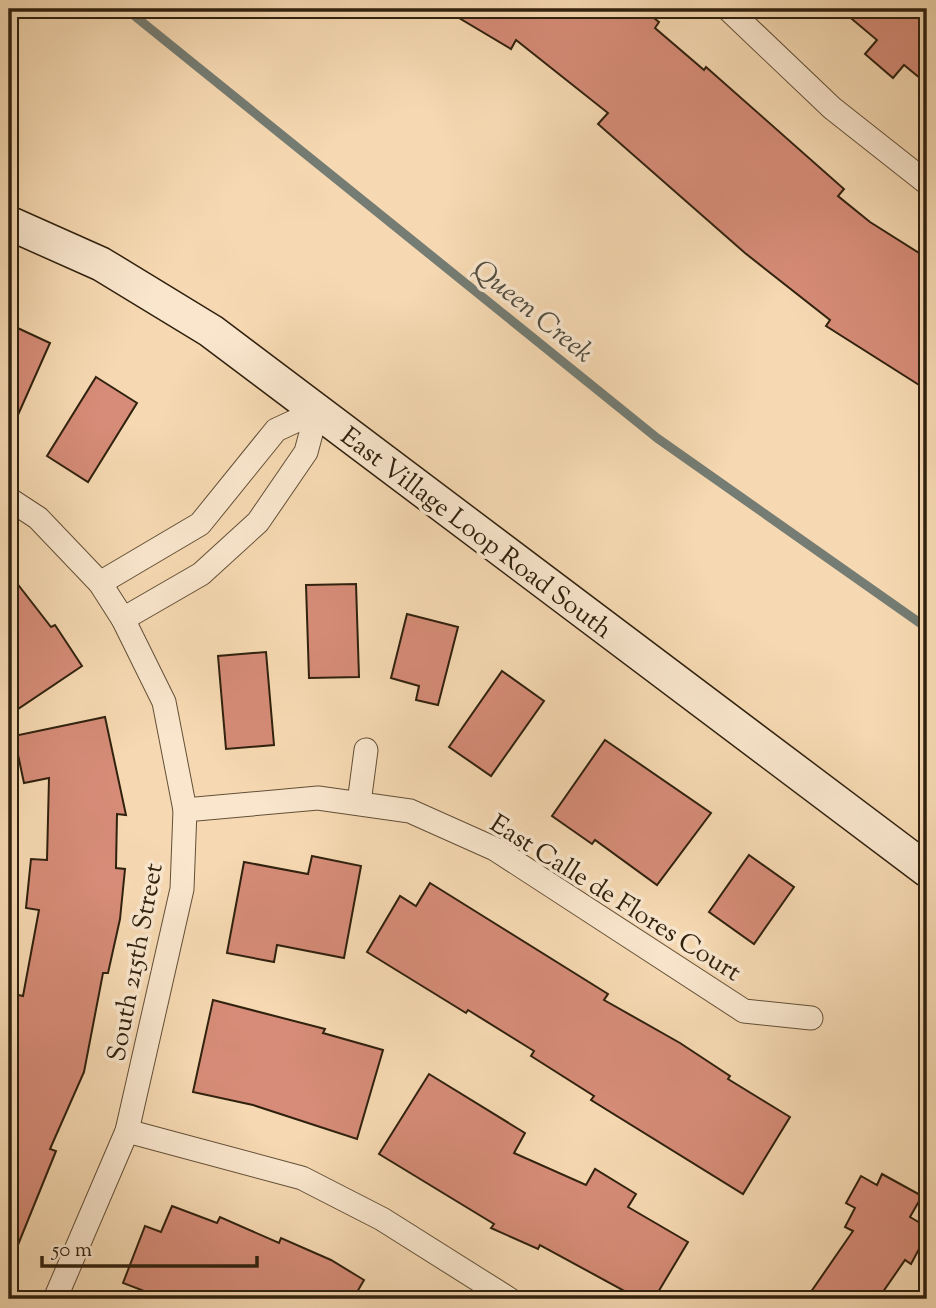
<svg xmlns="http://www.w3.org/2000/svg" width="936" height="1308" font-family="'Sorts Mill Goudy',serif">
<rect width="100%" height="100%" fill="#f6d9b2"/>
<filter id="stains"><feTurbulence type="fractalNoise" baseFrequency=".00286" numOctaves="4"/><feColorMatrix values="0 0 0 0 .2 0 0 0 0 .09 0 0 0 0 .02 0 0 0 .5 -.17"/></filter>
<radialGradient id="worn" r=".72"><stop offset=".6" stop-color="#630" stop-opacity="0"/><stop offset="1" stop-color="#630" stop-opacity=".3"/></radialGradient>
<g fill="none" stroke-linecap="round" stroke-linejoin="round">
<path stroke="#747c73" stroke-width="9" d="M126 9 657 438 927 628"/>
</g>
<g fill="#d68c78" stroke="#30210e" stroke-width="2">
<path d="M444 9H642L659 22 655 28 704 70 706 67 844 189 838 196 870 222 927 258V390L826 326 830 320 745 253 598 124 608 113 516 40 511 49Z"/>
<path d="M840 9H927V84L904 65 893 78 865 54 877 40Z"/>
<path d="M9 324 50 343 9 435Z"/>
<path d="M96 377 137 403 88 482 47 456Z"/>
<path d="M9 573 51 627 55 625 82 666 9 715Z"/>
<path d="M356 584 359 677 309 678 306 585Z"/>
<path d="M407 614 458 627 438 705 416 700 419 686 391 678Z"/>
<path d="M266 652 274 745 226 749 218 656Z"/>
<path d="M502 671 544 701 491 776 449 747Z"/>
<path d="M105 717 126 815 117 814 116 868 125 869 120 919 108 973H103L84 1072 50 1149 56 1151 9 1267V993L23 996 39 910 26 908 31 859 47 860 49 778 24 783 14 736Z"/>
<path d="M605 740 711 813 657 885 595 840 592 844 552 816Z"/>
<path d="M749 855 794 887 754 944 709 912Z"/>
<path d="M312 856 361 866 344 958 277 945 274 962 227 953 244 862 308 874Z"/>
<path d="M430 883 608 994 604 1000 680 1043 730 1076 728 1079 790 1117 743 1194 591 1100 594 1096 531 1056 534 1051 468 1010 466 1013 367 952 400 896 416 906Z"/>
<path d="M213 1000 325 1029 323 1033 383 1050 357 1139 253 1105 193 1092Z"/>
<path d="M429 1074 525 1133 514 1153 586 1185 595 1169 636 1194 628 1207 688 1242 654 1299H639L540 1245 538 1249 491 1228 494 1224 379 1154Z"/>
<path d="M882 1174 922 1196 910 1217 927 1227V1234L911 1264 905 1260 878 1299H806L853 1231 845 1227 855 1208 846 1203 861 1176 877 1185Z"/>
<path d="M172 1206 217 1223 220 1217 279 1243 281 1238 331 1260 364 1280 353 1299H165L123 1283 145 1226 161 1232Z"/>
</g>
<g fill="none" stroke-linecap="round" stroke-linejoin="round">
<defs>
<g id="street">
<path d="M728 9 832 108 927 183"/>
<path d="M9 499 38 518 100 583 123 619 164 702 185 810 182 889 127 1131 55 1299"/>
<path d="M100 583 200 524 276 430 317 411"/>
<path d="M123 619 201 574 258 522 306 452 317 411"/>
<path d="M359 803 366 750"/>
<path d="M185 810 318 798 410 811 495 849 744 1011 811 1018"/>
<path d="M127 1131 302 1178 382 1219 509 1299"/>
</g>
<path id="secondary" d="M9 223 101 264 211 331 927 870"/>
</defs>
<use href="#street" stroke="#624f37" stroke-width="25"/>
<use href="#secondary" stroke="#30210e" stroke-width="36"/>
<use href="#street" stroke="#f9e6cd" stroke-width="23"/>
<use href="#secondary" stroke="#f9e6cd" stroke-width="33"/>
</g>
<g text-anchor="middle" stroke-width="7" stroke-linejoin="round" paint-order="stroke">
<g font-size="26" fill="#30210e" stroke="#f9e6cd">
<text transform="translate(477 532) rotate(37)" y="9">East Village Loop Road South</text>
<text transform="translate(616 897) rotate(32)" y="9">East Calle de Flores Court</text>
<text transform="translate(134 962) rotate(-79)" y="9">South 215th Street</text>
</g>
<g font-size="28" font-style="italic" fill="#524e41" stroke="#f9e6cd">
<text transform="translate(534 310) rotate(39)" y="10">Queen Creek</text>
</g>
</g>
<rect width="936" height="1308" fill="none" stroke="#f6d9b2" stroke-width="35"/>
<rect x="10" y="10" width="915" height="1287" fill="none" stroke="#30210e" stroke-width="3.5"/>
<rect x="18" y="18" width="901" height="1273" fill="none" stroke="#30210e" stroke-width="2"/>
<path d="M42 1256v10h215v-10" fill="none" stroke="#30210e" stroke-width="3.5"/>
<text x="52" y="1256" font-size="21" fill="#30210e" stroke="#f9e6cd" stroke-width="5" paint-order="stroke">50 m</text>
<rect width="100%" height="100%" filter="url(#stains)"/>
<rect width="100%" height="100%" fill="url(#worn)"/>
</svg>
